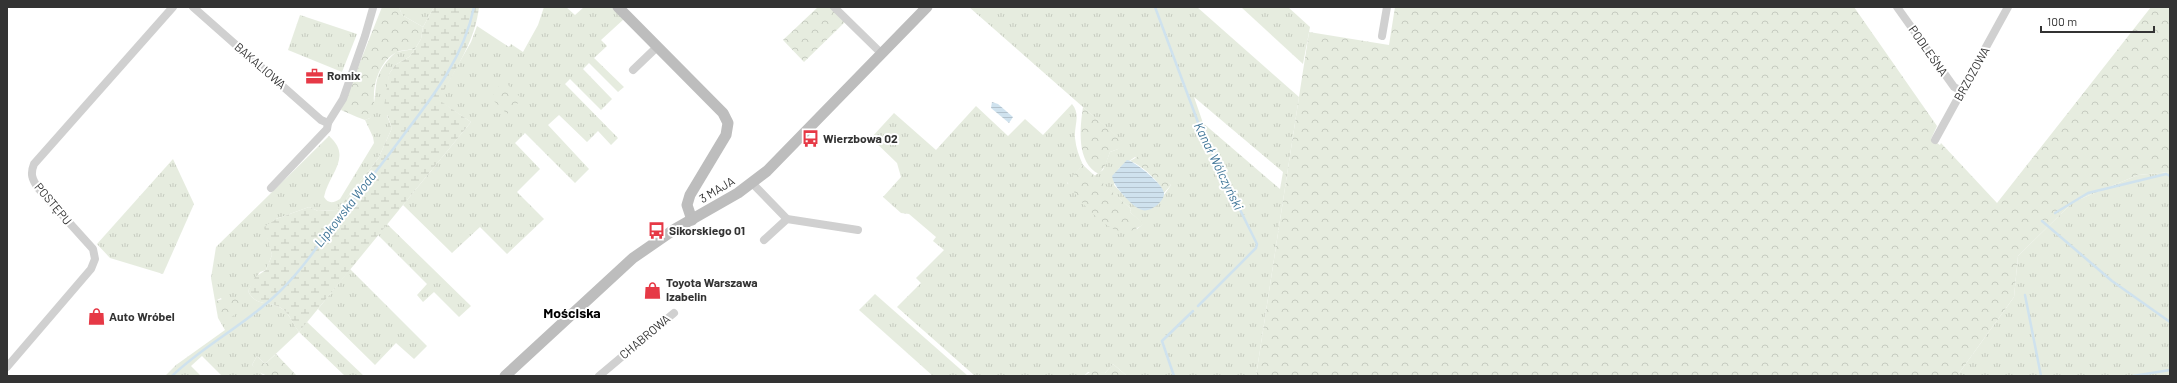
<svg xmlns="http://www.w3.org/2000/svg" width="2177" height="383" font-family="Barlow,sans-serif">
<defs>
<pattern id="grass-tufts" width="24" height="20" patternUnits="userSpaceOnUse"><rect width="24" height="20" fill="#e6ecdf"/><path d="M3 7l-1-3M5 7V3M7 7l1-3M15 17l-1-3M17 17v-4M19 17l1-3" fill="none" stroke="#c6cbc0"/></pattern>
<pattern id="forest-crowns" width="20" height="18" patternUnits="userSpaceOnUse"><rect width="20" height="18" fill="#e6ecdf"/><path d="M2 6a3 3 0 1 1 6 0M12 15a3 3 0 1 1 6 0" fill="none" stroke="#c6cbc0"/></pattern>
<pattern id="wetland-marsh" width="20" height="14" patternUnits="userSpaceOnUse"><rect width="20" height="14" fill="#e6ecdf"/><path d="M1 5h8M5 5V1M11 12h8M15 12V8" fill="none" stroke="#c6cbc0"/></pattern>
<pattern id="water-rules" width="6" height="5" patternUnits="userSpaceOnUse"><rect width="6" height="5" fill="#cfe2ee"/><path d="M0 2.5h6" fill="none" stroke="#b2c2cd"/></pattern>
</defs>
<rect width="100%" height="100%" fill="#fff"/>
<g fill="url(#grass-tufts)" fill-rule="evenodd">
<path d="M399 7H434L423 27 402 15Z"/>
<path d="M544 7H566L575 15 584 7H612L624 19 601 40 607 46 594 58 624 87 618 92 589 63 583 69 612 99 601 110 570 79 565 84 618 138 611 145 598 131 587 142 559 115 548 125 589 169 575 183 525 133 515 143 540 169 517 192 544 219 507 254 480 227 452 253 403 205 471 122 438 100 471 42 477 26 509 47 511 44 523 52 538 25Z"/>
<path d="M969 7H1197L1299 97 1256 376H1127L1113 364 1105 373 1088 372 1084 376H975L897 307 921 283 916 278 944 250 933 241 936 237 909 214 901 213 883 197 901 177 897 163 871 138 894 113 936 150 976 106 1008 136 1025 119 1043 135 1072 104C1081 115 1074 125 1075 138 1076 148 1079 156 1083 165L1067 183 1137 229 1143 224 1130 212 1131 209 1094 176 1103 170 1110 152 1118 149 1124 143ZM1194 97 1283 172 1280 189 1203 123ZM1135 157 1171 185C1146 222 1142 214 1114 185L1119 168Z"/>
<path d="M1241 7H1288L1310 27 1303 64Z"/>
<path d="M300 15 357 34 342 72 288 50Z"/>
<path d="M415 49 409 57 395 65 389 74 387 116 392 128 378 159 337 210 318 211 309 207 276 219 265 227 272 255 266 270 260 272 248 291C257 309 272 299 285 311 290 316 294 325 299 332L307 322 364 376H345L299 332 265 364 257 356 252 365 264 376H222L202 356 191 366 201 376H165L176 365 225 330 218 318H230L221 298 215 301 211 278 216 247 329 136C353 157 329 173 324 197 328 204 334 203 340 199L374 143 373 137 365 120 370 118C381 88 367 79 396 52Z"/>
<path d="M173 159 194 204 163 274 110 258 97 244Z"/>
<path d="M2170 172V376H1957L2014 297 2018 256 2073 202 2138 175Z"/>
<path d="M387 224 471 306 459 317 434 292 423 302 417 295 427 284 378 235Z"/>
<path d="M350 269 427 346 414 359 396 343 375 365 318 309Z"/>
<path d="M875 294 968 376H933L859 310Z"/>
</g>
<g fill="url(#forest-crowns)">
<path d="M382 7H399L402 15 423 27 421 39 415 49C410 50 402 50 397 52 382 59 374 80 374 95 373 105 377 107 370 118L365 120 357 117 341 110Z"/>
<path d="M818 7H830L845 22 804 62 783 40Z"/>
<path d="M1395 7H1854L1937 126 1931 139 1940 145 1941 143 1997 203 2151 7H2170V172L2138 175 2073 202 2018 256 2014 297 1957 376H1256L1309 32 1389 45Z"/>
<path d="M503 80 522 99 507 114 491 98Z"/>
<path d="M1083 107 1125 143 1121 148 1110 152 1105 166 1099 174C1076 163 1080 127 1083 107Z"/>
<path d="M1139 156 1171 185 1164 193C1160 182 1142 165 1130 161Z"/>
<path d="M1083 165 1131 209 1130 212 1144 224C1139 227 1133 231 1127 232 1105 233 1078 199 1067 182Z"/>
<path d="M230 297H236L242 302 241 310 230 318H218L215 301Z"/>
<path d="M276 354 297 376C280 376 262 380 252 365L257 356 265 364Z"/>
<path d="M1113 364 1127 376H1084L1093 370 1105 373Z"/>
</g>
<path fill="url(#wetland-marsh)" d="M434 7H479C475 42 455 69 439 100L471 122 299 332C294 326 291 317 285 311 272 299 257 309 248 291L255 277 266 270 272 255 264 227 276 219 309 207 318 211 337 210 378 159 392 128 384 107 389 74 395 65 409 57 415 49 421 39 423 27Z"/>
<g fill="url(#water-rules)">
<path d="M992 102 998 104 1013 117 1009 123 991 108Z"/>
<path d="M1127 160C1136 162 1163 184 1164 193 1165 201 1150 213 1142 210 1136 208 1131 203 1127 199 1120 191 1114 186 1112 176Z"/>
</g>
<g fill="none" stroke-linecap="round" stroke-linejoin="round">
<g stroke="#cfe2ee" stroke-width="2.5">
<path d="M1155 7 1202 133 1257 244 1256 248 1198 306"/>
<path d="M2055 213 2088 193 2166 174 2170 176"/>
<path d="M2042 221 2112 281 2170 322"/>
<path d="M2025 295 2041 376"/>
<path d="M172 376C204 345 245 325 277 294 301 272 320 242 340 217 362 189 384 162 405 133 435 94 464 56 474 7"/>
<path d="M1174 376 1162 341 1193 311"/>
<path d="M2133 376 2170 370"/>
</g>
<g stroke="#d0d0d0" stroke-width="8">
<path d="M193 7 321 120 328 123"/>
<path d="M834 7 882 54"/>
<path d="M1897 7 1954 87 1962 91"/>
<path d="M1382 36 1387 7"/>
<path d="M633 70 657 47"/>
<path d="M1935 140 2008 7"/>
<path d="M752 183 787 219 858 230"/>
<path d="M271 188 327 129 328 123 343 99 365 36 373 8"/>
<path d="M764 240 787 219"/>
<path d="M7 367 91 269 95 259 93 249 38 188C32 179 30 174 34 164L173 7"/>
<path d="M599 376 674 313"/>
</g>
<g stroke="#bdbdbd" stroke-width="11">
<path d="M618 7 723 113 728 123 726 135 690 195 687 205 692 220"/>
<path d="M505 376 633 258 675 229 738 193 767 171 927 7"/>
</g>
</g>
<defs>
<symbol id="office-bare" viewBox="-9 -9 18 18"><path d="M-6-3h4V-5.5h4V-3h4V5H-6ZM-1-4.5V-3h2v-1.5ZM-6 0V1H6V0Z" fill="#e63946" stroke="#fff" stroke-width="2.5" paint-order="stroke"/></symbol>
<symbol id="bus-bare" viewBox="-9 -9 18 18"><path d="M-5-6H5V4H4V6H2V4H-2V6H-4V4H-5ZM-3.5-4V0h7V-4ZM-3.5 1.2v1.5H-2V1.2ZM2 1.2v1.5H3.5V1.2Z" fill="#e63946" stroke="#fff" stroke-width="2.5" paint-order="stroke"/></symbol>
<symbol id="shop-bare" viewBox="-9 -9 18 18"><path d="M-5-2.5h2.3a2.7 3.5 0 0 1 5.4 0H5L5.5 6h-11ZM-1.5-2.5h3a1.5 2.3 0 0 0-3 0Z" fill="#e63946" stroke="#fff" stroke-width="2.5" paint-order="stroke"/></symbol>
</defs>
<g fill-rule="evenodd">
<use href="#office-bare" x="302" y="64" width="25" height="25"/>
<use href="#bus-bare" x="798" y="126" width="25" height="25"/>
<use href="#bus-bare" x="644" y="218" width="25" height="25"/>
<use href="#shop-bare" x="640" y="278" width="25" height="25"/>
<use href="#shop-bare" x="84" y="304" width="25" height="25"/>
</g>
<g text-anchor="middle" stroke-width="4" stroke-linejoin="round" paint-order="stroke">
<g font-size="12" fill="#333" stroke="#fff">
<text transform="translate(1928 51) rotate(55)" y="4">PODLEŚNA</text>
<text transform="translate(260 66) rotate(41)" y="4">BAKALIOWA</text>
<text transform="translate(1972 74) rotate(-61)" y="4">BRZOZOWA</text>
<text transform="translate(717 190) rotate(-31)" y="4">3 MAJA</text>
<text transform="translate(53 204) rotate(50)" y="4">POSTĘPU</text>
<text transform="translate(645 337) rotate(-40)" y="4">CHABROWA</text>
</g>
<g font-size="12" font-weight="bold" fill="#333" stroke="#fff" text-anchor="start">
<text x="327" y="80">Romix</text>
<text x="823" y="143">Wierzbowa 02</text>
<text x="669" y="235">Sikorskiego 01</text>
<text x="666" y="287">Toyota Warszawa<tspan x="666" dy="14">Izabelin</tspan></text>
<text x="109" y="321">Auto Wróbel</text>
</g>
<g font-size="13" font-style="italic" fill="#3f7597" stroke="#fff">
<text transform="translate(1219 166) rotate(64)" y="5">Kanał Wólczyński</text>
<text transform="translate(345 209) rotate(-52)" y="5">Lipkowska Woda</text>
</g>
<g font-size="14" font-weight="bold" fill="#000" stroke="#fff">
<text x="572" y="318">Mościska</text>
</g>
</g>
<rect width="2177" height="383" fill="none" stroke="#333333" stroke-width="16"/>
<path d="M2041 26v6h113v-6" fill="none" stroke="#333333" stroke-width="2"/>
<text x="2047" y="26" font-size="12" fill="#333333" stroke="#ffffff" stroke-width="3" paint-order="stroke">100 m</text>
</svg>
